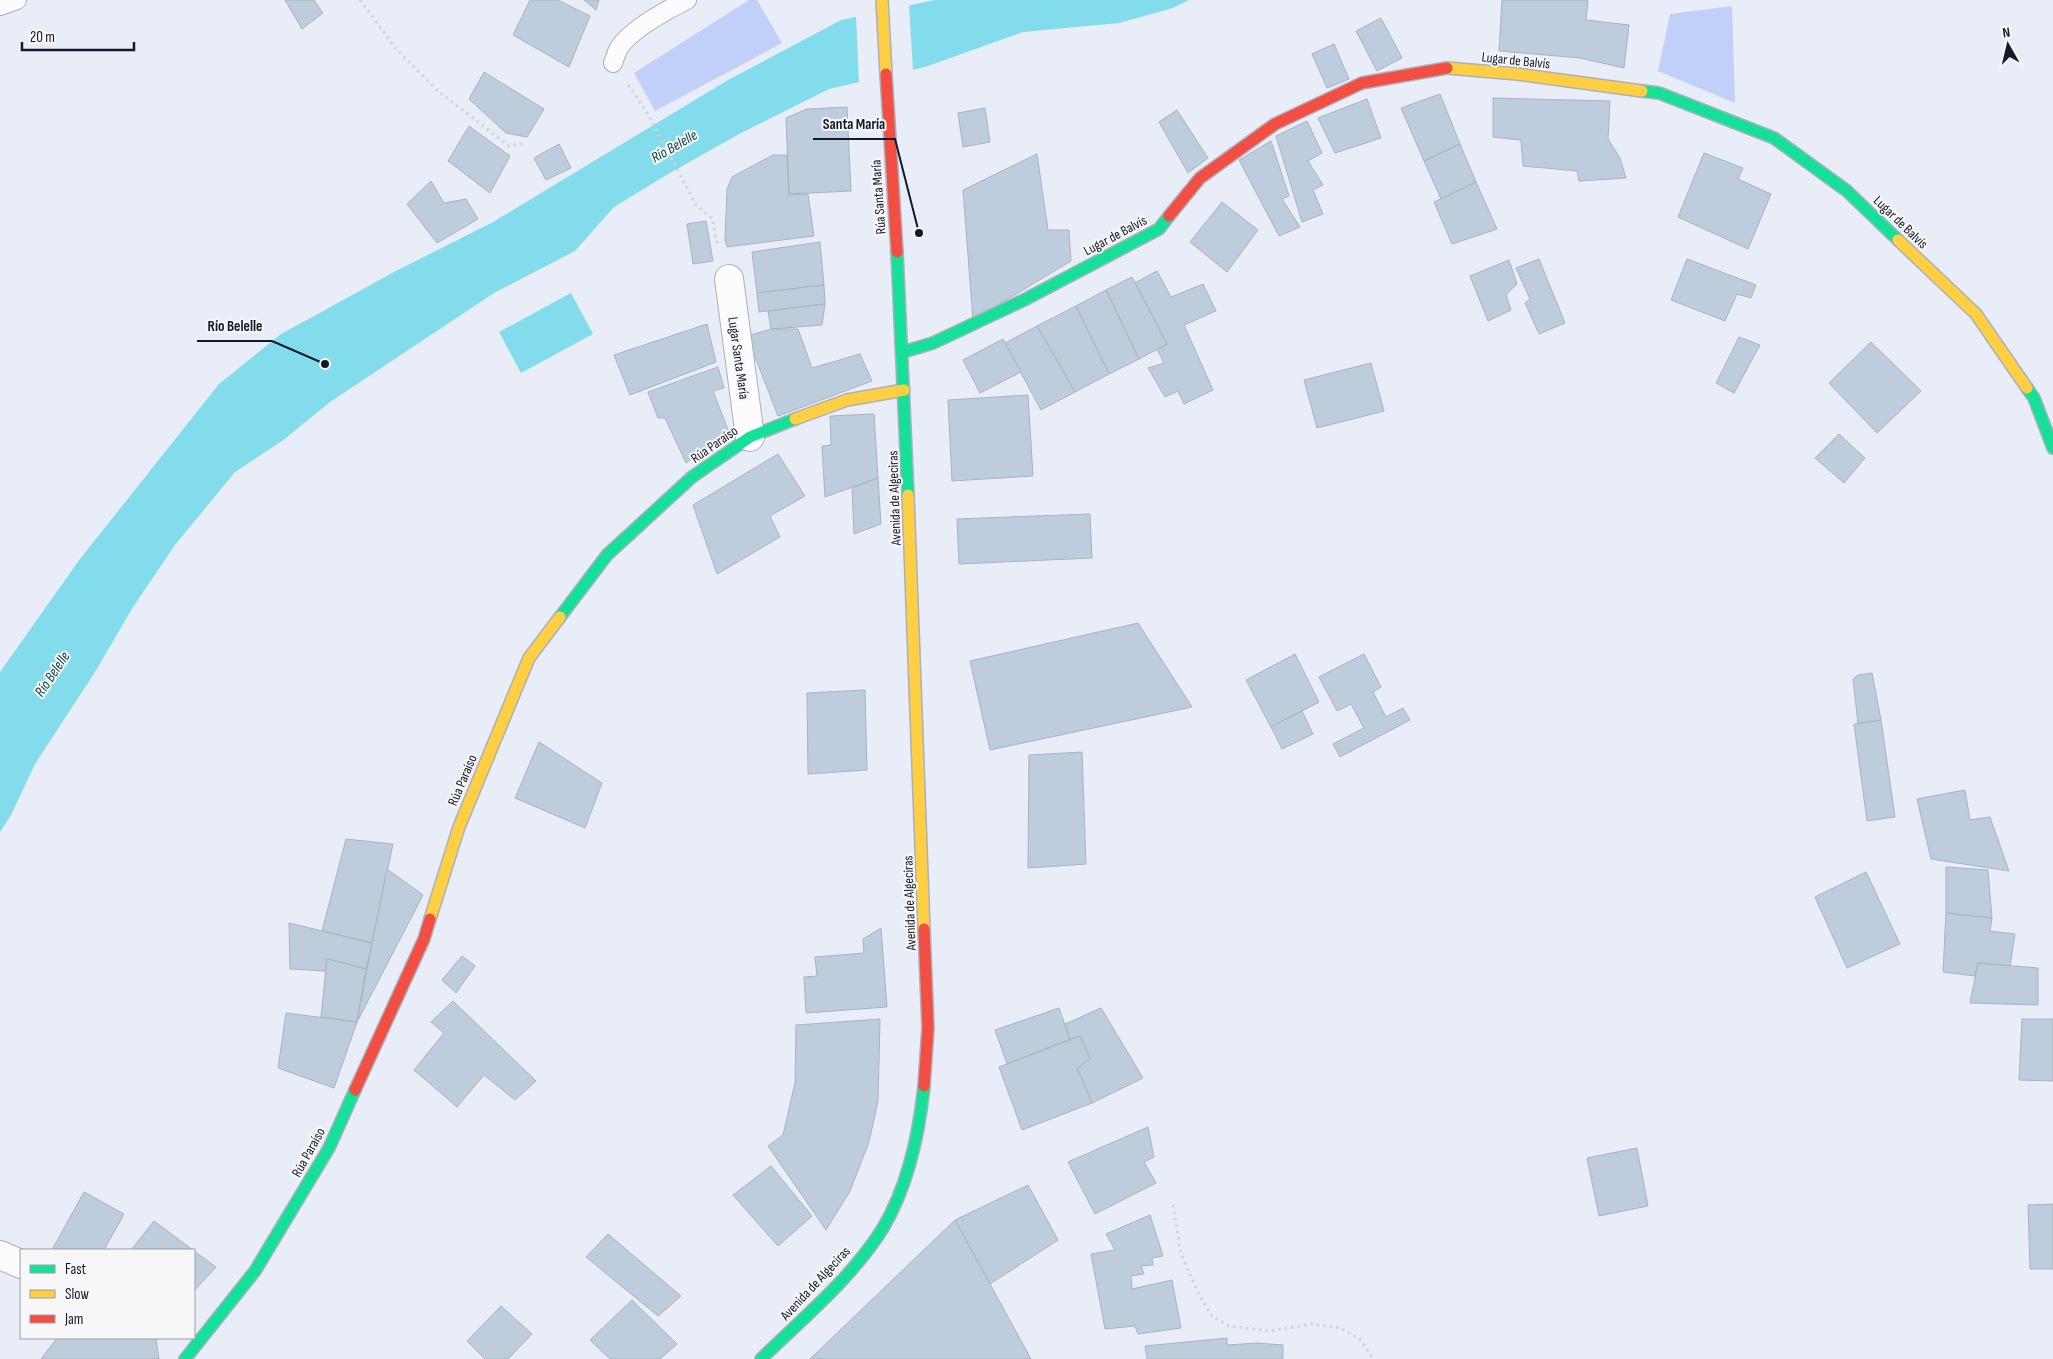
<svg xmlns="http://www.w3.org/2000/svg" width="2053" height="1359" font-family="'Sofia Sans Condensed',sans-serif">
<rect width="100%" height="100%" fill="#e8edf8"/>
<g fill="#c0d0f9">
<path d="M749 0H757L782 43 655 111 634 73Z"/>
<path d="M1732 6 1735 103 1658 71 1670 14Z"/>
</g>
<g fill="#82dceb">
<path d="M935 0H1189L1173 8 1119 23 1023 32 925 67 829 89 741 133 668 174 614 207 575 251 494 293 330 402 282 441 235 472 175 545 133 607 95 672 35 764 11 815 0 832V672L80 559 219 384 281 334 396 271 493 222 728 80 841 20Z"/>
<path d="M571 293 593 334 521 373 499 332Z"/>
</g>
<path fill="#e8edf8" d="M909 4 913 72 859 84 856 15Z"/>
<g fill="#bdcddd" stroke="#a9b3bf">
<path d="M285 0H314L323 13 302 29Z"/>
<path d="M530 0H558L590 16 569 67 513 35Z"/>
<path d="M584 0H599L596 10Z"/>
<path d="M1502 0H1588L1586 20 1629 25 1624 68 1580 58 1499 51Z"/>
<path d="M1381 18 1402 58 1377 71 1356 31Z"/>
<path d="M1334 44 1349 79 1327 88 1312 54Z"/>
<path d="M484 72 544 109 527 137 506 133 469 99Z"/>
<path d="M1440 94 1460 144 1424 161 1401 108Z"/>
<path d="M1493 98 1610 101 1608 139 1620 158 1626 178 1579 181 1577 171 1523 166 1521 140 1493 137Z"/>
<path d="M1367 99 1381 138 1335 153 1318 118Z"/>
<path d="M847 107 851 191 789 194 786 118 807 109Z"/>
<path d="M985 108 990 142 963 147 958 113Z"/>
<path d="M1177 110 1208 158 1188 173 1159 122Z"/>
<path d="M1307 121 1322 153 1308 161 1323 185 1313 190 1323 214 1302 222 1276 136Z"/>
<path d="M469 126 510 156 490 193 448 161Z"/>
<path d="M1271 141 1289 196 1282 199 1300 227 1279 236 1239 160Z"/>
<path d="M559 144 571 168 546 180 534 158Z"/>
<path d="M1460 144 1476 182 1441 199 1424 161Z"/>
<path d="M1704 153 1743 168 1738 179 1771 194 1748 249 1678 217Z"/>
<path d="M1037 154 1048 230H1069L1071 261 973 320 963 190Z"/>
<path d="M773 155H787L789 195 808 194 814 236 727 247 725 240 727 189 732 177Z"/>
<path d="M431 181 444 203 466 199 478 219 437 243 407 204Z"/>
<path d="M1476 182 1497 229 1452 244 1434 202Z"/>
<path d="M1222 202 1258 230 1227 272 1190 242Z"/>
<path d="M706 221 713 261 693 264 687 224Z"/>
<path d="M820 242 824 285 757 293 752 252Z"/>
<path d="M1539 259 1565 323 1539 334 1525 303 1530 299 1516 268Z"/>
<path d="M1687 259 1756 285 1751 298 1737 294 1725 321 1671 300Z"/>
<path d="M1509 260 1517 284 1506 295 1511 310 1488 321 1470 276Z"/>
<path d="M1157 271 1171 297 1203 284 1216 311 1184 325 1213 390 1184 404 1178 391 1165 397 1148 368 1164 363 1157 349 1167 344 1135 283Z"/>
<path d="M1132 277 1167 344 1139 359 1106 290Z"/>
<path d="M824 285 825 304 759 312 757 293Z"/>
<path d="M1106 290 1139 359 1109 374 1076 306Z"/>
<path d="M825 304 822 325 771 329 768 311Z"/>
<path d="M1076 306 1109 374 1075 392 1037 326Z"/>
<path d="M707 324 716 362 630 395 614 355Z"/>
<path d="M1037 326 1075 392 1041 410 1005 343Z"/>
<path d="M771 329H798L812 368 860 354 872 381 778 416 747 336Z"/>
<path d="M1739 337 1760 345 1734 393 1716 383Z"/>
<path d="M1003 339 1021 372 980 393 963 360Z"/>
<path d="M1871 342 1921 391 1877 433 1829 383Z"/>
<path d="M1371 363 1384 411 1317 428 1304 380Z"/>
<path d="M718 367 724 388 713 391 728 430 686 463 665 418H658L648 392Z"/>
<path d="M1028 395 1033 476 952 481 948 400Z"/>
<path d="M874 414 878 478 825 497 822 446 831 445 830 416Z"/>
<path d="M1839 434 1865 458 1844 483 1815 458Z"/>
<path d="M778 454 805 496 770 516 780 537 717 574 693 505Z"/>
<path d="M878 478 881 524 854 534 852 488Z"/>
<path d="M1090 514 1092 558 959 564 957 519Z"/>
<path d="M1138 623 1192 707 990 750 970 661Z"/>
<path d="M1295 654 1319 702 1271 727 1246 680Z"/>
<path d="M1364 654 1381 687 1373 692 1386 717 1403 708 1410 720 1340 757 1333 744 1364 728 1351 704 1337 711 1319 677Z"/>
<path d="M1872 673 1881 720 1858 724 1853 679 1858 675Z"/>
<path d="M865 690 867 770 808 774 807 693Z"/>
<path d="M1302 711 1313 734 1282 749 1271 727Z"/>
<path d="M1881 720 1895 817 1867 821 1854 724Z"/>
<path d="M539 742 602 783 585 828 515 798Z"/>
<path d="M1082 752 1086 864 1028 868 1029 755Z"/>
<path d="M1965 790 1970 820 1990 817 2009 871 1931 859 1917 799Z"/>
<path d="M346 839 393 844 372 943 322 931Z"/>
<path d="M1946 867 1988 870 1992 918 1946 913Z"/>
<path d="M387 869 423 895 357 1022 372 943Z"/>
<path d="M1866 872 1900 944 1847 968 1815 897Z"/>
<path d="M1946 913 1992 918 1990 931 2015 934 2010 966 1978 963 1975 976 1943 972Z"/>
<path d="M289 923 372 943 366 969 327 959 325 971 290 969Z"/>
<path d="M881 928 887 1007 806 1013 804 977 817 976 815 957 864 953 863 939Z"/>
<path d="M462 956 475 966 456 993 442 980Z"/>
<path d="M327 959 366 969 357 1022 321 1017Z"/>
<path d="M1978 963 2038 968V1005L1970 1003Z"/>
<path d="M453 1001 536 1081 515 1100 484 1075 457 1107 414 1070 444 1033 431 1022Z"/>
<path d="M1059 1008 1070 1039 1007 1064 995 1030Z"/>
<path d="M1101 1008 1143 1078 1092 1103 1077 1068 1090 1059 1080 1036 1070 1039 1065 1024Z"/>
<path d="M286 1013 357 1022 334 1088 278 1068Z"/>
<path d="M880 1019 878 1101 869 1142 850 1191 826 1230 768 1146 783 1135 795 1083 796 1025Z"/>
<path d="M2022 1019H2053V1081L2019 1080Z"/>
<path d="M1080 1036 1090 1059 1077 1068 1092 1103 1022 1130 999 1067Z"/>
<path d="M1148 1127 1154 1157 1144 1162 1156 1183 1095 1214 1068 1162Z"/>
<path d="M1637 1148 1648 1206 1599 1216 1587 1158Z"/>
<path d="M771 1166 812 1216 778 1246 733 1195Z"/>
<path d="M1028 1185 1058 1240 990 1284 955 1220Z"/>
<path d="M84 1192 124 1214 104 1250H57L53 1248Z"/>
<path d="M2053 1204V1269H2030L2028 1205Z"/>
<path d="M1150 1215 1163 1256 1152 1258 1153 1265 1141 1266 1144 1274 1131 1276 1132 1289 1172 1280 1181 1328 1138 1334 1135 1326 1105 1329 1091 1254 1115 1250 1106 1234Z"/>
<path d="M955 1220 1031 1359H810Z"/>
<path d="M154 1221 193 1250H131Z"/>
<path d="M608 1234 681 1296 658 1316 586 1257Z"/>
<path d="M194 1251 216 1267 194 1291Z"/>
<path d="M632 1300 677 1344 660 1359H610L590 1340Z"/>
<path d="M501 1306 532 1334 508 1359H485L467 1341Z"/>
<path d="M57 1338H152L156 1339 159 1359H41Z"/>
<path d="M1227 1338V1345L1257 1343 1283 1345V1359H1147L1145 1346Z"/>
</g>
<g fill="none" stroke-linecap="round" stroke-linejoin="round">
<defs>
<g id="lane">
<path d="M0 6 17 0"/>
<path d="M613 63C615 58 616 53 619 48 630 30 668 9 687 0"/>
</g>
<g id="street">
<path d="M729 279 750 437"/>
<path d="M0 1255 21 1264"/>
</g>
<g id="fast">
<path d="M1642 91 1659 93 1774 138 1847 191 1898 240"/>
<path d="M897 252 908 495"/>
<path d="M903 352 933 343 1024 300 1159 229 1169 216"/>
<path d="M2027 388 2034 398 2053 448"/>
<path d="M560 617 607 555 692 477 750 437 795 419"/>
<path d="M185 1359 255 1271 329 1148 355 1090"/>
<path d="M761 1359C803 1318 852 1278 883 1228 908 1186 919 1134 924 1086"/>
</g>
<g id="slow">
<path d="M882 0 886 74"/>
<path d="M1447 68 1517 74 1642 91"/>
<path d="M1898 240 1976 314 2027 388"/>
<path d="M795 419 847 400 904 390"/>
<path d="M908 495 924 929"/>
<path d="M430 919 459 827 529 658 560 617"/>
</g>
<g id="jam">
<path d="M886 74 897 252"/>
<path d="M1169 216 1200 178 1275 124 1362 83 1447 68"/>
<path d="M924 1086 928 1028 924 929"/>
<path d="M355 1090 424 939 430 919"/>
</g>
</defs>
<use href="#lane" stroke="#aab0bf" stroke-width="20"/>
<use href="#street" stroke="#aab0bf" stroke-width="30"/>
<use href="#fast" stroke="#aab0bf" stroke-width="14"/>
<use href="#slow" stroke="#aab0bf" stroke-width="14"/>
<use href="#jam" stroke="#aab0bf" stroke-width="14"/>
<g stroke="#d2d4d7" stroke-width="3" stroke-dasharray="2.5 4" stroke-linecap="butt">
<path d="M360 0 397 50 439 92 509 146 526 143"/>
<path d="M628 85 648 114 696 205 712 218 718 247"/>
<path d="M1173 1205 1181 1254 1199 1295 1212 1316 1229 1326 1270 1331 1312 1324 1340 1328 1360 1339 1373 1359"/>
</g>
<use href="#lane" stroke="#fcfcfe" stroke-width="18"/>
<use href="#street" stroke="#fcfcfe" stroke-width="28"/>
<use href="#fast" stroke="#16e098" stroke-width="11"/>
<use href="#slow" stroke="#ffcf43" stroke-width="11"/>
<use href="#jam" stroke="#f24e42" stroke-width="11"/>
</g>
<g text-anchor="middle" stroke-width="4" stroke-linejoin="round" paint-order="stroke">
<g font-size="14" fill="#12192b" stroke="#f7f7f7">
<text transform="translate(1516 60) rotate(6)" y="5">Lugar de Balvís</text>
<text transform="translate(878 197) rotate(-94)" y="5">Rúa Santa María</text>
<text transform="translate(1901 222) rotate(44)" y="5">Lugar de Balvís</text>
<text transform="translate(1115 235) rotate(-28)" y="5">Lugar de Balvís</text>
<text transform="translate(739 358) rotate(82)" y="5">Lugar Santa María</text>
<text transform="translate(714 444) rotate(-35)" y="5">Rúa Paraíso</text>
<text transform="translate(894 498) rotate(-92)" y="5">Avenida de Algeciras</text>
<text transform="translate(462 780) rotate(-67)" y="5">Rúa Paraíso</text>
<text transform="translate(909 903) rotate(-92)" y="5">Avenida de Algeciras</text>
<text transform="translate(308 1152) rotate(-61)" y="5">Rúa Paraíso</text>
<text transform="translate(815 1283) rotate(-47)" y="5">Avenida de Algeciras</text>
</g>
<g font-size="15" font-style="italic" fill="#013f46" stroke="#f7f7f7">
<text transform="translate(674 146) rotate(-30)" y="5">Río Belelle</text>
<text transform="translate(52 674) rotate(-56)" y="5">Río Belelle</text>
</g>
</g>
<path fill="none" stroke="#12192b" stroke-width="2" d="M919 233L895 139H813M325 364L272 341H197"/>
<g fill="#12192b" stroke="#f7f7f7" stroke-width="2">
<circle cx="919" cy="233" r="5"/>
<circle cx="325" cy="364" r="5"/>
</g>
<g font-size="15" text-anchor="middle" font-weight="bold" fill="#12192b" stroke="#f7f7f7" stroke-width="4" stroke-linejoin="round" paint-order="stroke">
<text x="854" y="129">Santa María</text>
<text x="235" y="331">Río Belelle</text>
</g>
<rect x="20" y="1249" width="175" height="90" fill="#f7f7f7" stroke="#9b9ea5"/>
<rect x="30" y="1265" width="25" height="8" fill="#16e098" stroke="#9b9ea5"/>
<text x="65" y="1274" font-size="15" fill="#12192b">Fast</text>
<rect x="30" y="1290" width="25" height="8" fill="#ffcf43" stroke="#9b9ea5"/>
<text x="65" y="1299" font-size="15" fill="#12192b">Slow</text>
<rect x="30" y="1315" width="25" height="8" fill="#f24e42" stroke="#9b9ea5"/>
<text x="65" y="1324" font-size="15" fill="#12192b">Jam</text>
<g transform="translate(2008 45) rotate(352)" stroke="#f7f7f7" stroke-width="4" paint-order="stroke">
<path d="M0-4L9 19L0 12L-9 19Z" fill="#12192b"/>
<text y="-8" font-size="14" font-weight="bold" text-anchor="middle" fill="#12192b">N</text>
</g>
<path d="M22 42v8h112v-8" fill="none" stroke="#12192b" stroke-width="2.5"/>
<text x="30" y="42" font-size="15" fill="#12192b" stroke="#f7f7f7" stroke-width="4" paint-order="stroke">20 m</text>
</svg>
